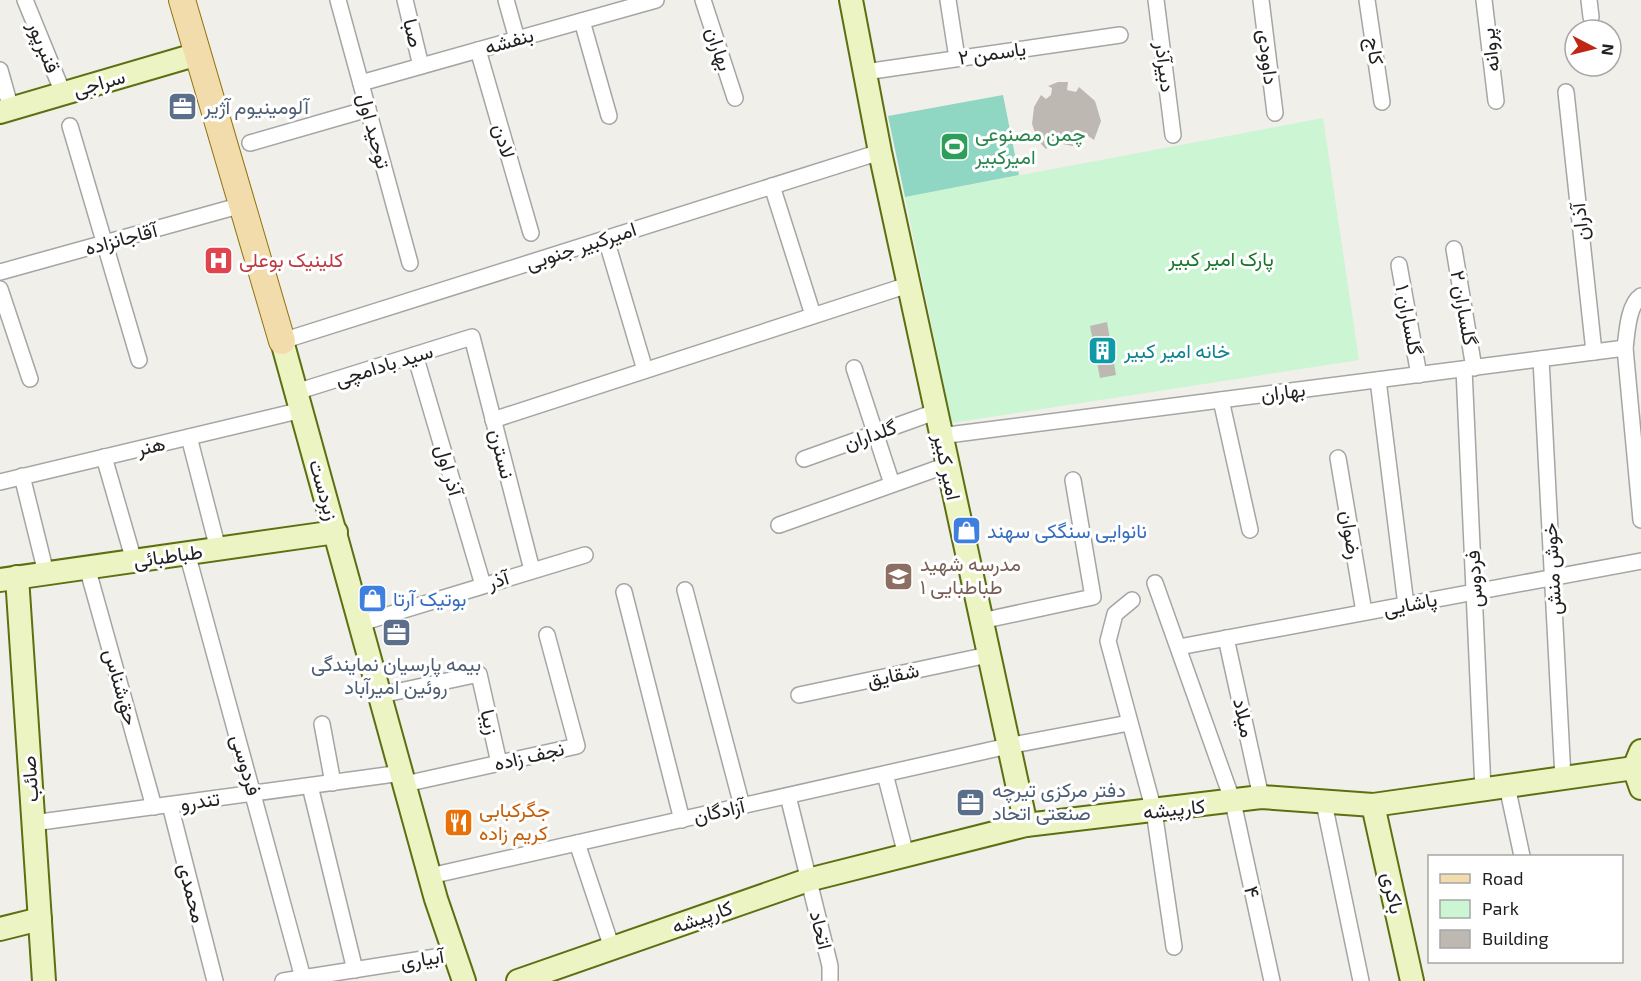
<svg xmlns="http://www.w3.org/2000/svg" width="1641" height="981" font-family="'Exo 2',Vazirmatn,sans-serif">
<rect width="100%" height="100%" fill="#f1efe9"/>
<path fill="#cbf5d3" d="M1323 118 1359 360 952 423 905 197Z"/>
<path fill="#8fd7c3" d="M1003 95 1019 175 905 197 888 116Z"/>
<g fill="#beb8b2">
<path d="M1058 82H1068L1067 90 1076 92 1079 87 1095 101 1101 121 1094 140 1087 135 1079 144 1073 146 1052 142 1046 149 1038 141 1032 124 1034 107 1041 95 1046 99 1051 95 1052 88 1048 86Z"/>
<path d="M1107 322 1116 375 1100 378 1090 326Z"/>
</g>
<g fill="none" stroke-linecap="round" stroke-linejoin="round">
<defs>
<g id="street">
<path d="M25 0 63 93"/>
<path d="M338 0 410 263"/>
<path d="M405 0 421 66"/>
<path d="M506 0 517 39"/>
<path d="M703 0 735 98"/>
<path d="M948 0 957 58"/>
<path d="M1156 0 1173 135"/>
<path d="M1261 0 1275 113"/>
<path d="M1367 0 1382 102"/>
<path d="M1484 0 1496 101"/>
<path d="M1589 0 1591 17"/>
<path d="M582 21 609 116"/>
<path d="M478 50 531 233"/>
<path d="M0 70 11 109"/>
<path d="M865 72 1120 35"/>
<path d="M361 83 656 0"/>
<path d="M1566 92 1594 352"/>
<path d="M70 126 139 360"/>
<path d="M250 143 368 109"/>
<path d="M772 186 813 315"/>
<path d="M606 239 645 370"/>
<path d="M1454 249 1474 368"/>
<path d="M1399 265 1419 375"/>
<path d="M0 272 242 205"/>
<path d="M0 289 30 379"/>
<path d="M1641 296C1628 305 1627 333 1625 348L1641 520"/>
<path d="M282 341 880 152"/>
<path d="M415 355 483 585"/>
<path d="M1541 359 1563 778"/>
<path d="M854 368 892 484"/>
<path d="M1464 369 1483 790"/>
<path d="M1378 380 1406 605"/>
<path d="M296 392 472 337 532 570"/>
<path d="M1221 400 1250 530"/>
<path d="M493 420 908 285"/>
<path d="M940 436 1625 348"/>
<path d="M189 437 218 549"/>
<path d="M104 457 134 561"/>
<path d="M1338 458 1364 612"/>
<path d="M804 459 935 412"/>
<path d="M22 476 46 573"/>
<path d="M0 482 302 410"/>
<path d="M779 525 947 465"/>
<path d="M187 553 303 978"/>
<path d="M87 567 154 807"/>
<path d="M1155 583 1233 802 1272 981"/>
<path d="M685 590 742 806"/>
<path d="M624 592 682 820"/>
<path d="M1132 600 1115 614 1108 641 1154 811 1174 947"/>
<path d="M981 621 1093 597 1073 480"/>
<path d="M361 623 585 555"/>
<path d="M1226 638 1261 797"/>
<path d="M1179 647 1641 561"/>
<path d="M381 695 479 674 499 763"/>
<path d="M799 695 988 655"/>
<path d="M322 724 333 783"/>
<path d="M885 774 906 855"/>
<path d="M405 784 577 746 547 635"/>
<path d="M310 786 355 970"/>
<path d="M1507 786 1522 856"/>
<path d="M788 796 830 966V981"/>
<path d="M1324 803 1361 981"/>
<path d="M170 805 215 981"/>
<path d="M33 823 402 773"/>
<path d="M577 843 612 948"/>
<path d="M430 876 1008 746 1129 723"/>
<path d="M283 981 455 954"/>
</g>
<g id="secondary">
<path d="M851 0 880 152 1026 825"/>
<path d="M0 112 198 54"/>
<path d="M282 341 436 899 464 981"/>
<path d="M17 577 44 981"/>
<path d="M0 580 336 532"/>
<path d="M1641 751 1634 768 1641 788"/>
<path d="M1373 805 1412 981"/>
<path d="M0 929 40 919"/>
<path d="M518 981 808 880 1026 825 1261 797 1373 805 1634 768"/>
</g>
<path id="primary" d="M182 0 282 341"/>
</defs>
<use href="#street" stroke="#a5a5a5" stroke-width="18"/>
<use href="#secondary" stroke="#5b7010" stroke-width="26"/>
<use href="#primary" stroke="#8f730f" stroke-width="28"/>
<use href="#street" stroke="#fff" stroke-width="15"/>
<use href="#secondary" stroke="#ecf4c3" stroke-width="22"/>
<use href="#primary" stroke="#f3dcab" stroke-width="26"/>
</g>
<defs>
<symbol id="office-square" viewBox="-11 -11 22 22"><rect x="-9" y="-9" width="18" height="18" rx="4" fill="#5c6f8a" stroke="#fff"/><path d="M-6-3h4V-5.5h4V-3h4V5H-6ZM-1-4.5V-3h2v-1.5ZM-6 0V1H6V0Z" fill="#fff"/></symbol>
<symbol id="stadium-square" viewBox="-11 -11 22 22"><rect x="-9" y="-9" width="18" height="18" rx="4" fill="#2e9e5b" stroke="#fff"/><path d="M0-5a6.5 5 0 1 0 0 10a6.5 5 0 1 0 0-10ZM-3.5-1.8h7v3.6h-7Z" fill="#fff"/></symbol>
<symbol id="hospital-square" viewBox="-11 -11 22 22"><rect x="-9" y="-9" width="18" height="18" rx="4" fill="#e0444e" stroke="#fff"/><path d="M-5-5h3v3.5h4V-5h3V5h-3V1.5h-4V5h-3Z" fill="#fff"/></symbol>
<symbol id="building-square" viewBox="-11 -11 22 22"><rect x="-9" y="-9" width="18" height="18" rx="4" fill="#0f9aa8" stroke="#fff"/><path d="M-4-6H4V6H1V3H-1V6H-4ZM-2.5-4.3h1.7v1.8h-1.7ZM.8-4.3h1.7v1.8H.8ZM-2.5-1h1.7V.8h-1.7ZM.8-1h1.7V.8H.8Z" fill="#fff"/></symbol>
<symbol id="shop-square" viewBox="-11 -11 22 22"><rect x="-9" y="-9" width="18" height="18" rx="4" fill="#3f7fe0" stroke="#fff"/><path d="M-5-2.5h2.3a2.7 3.5 0 0 1 5.4 0H5L5.5 6h-11ZM-1.5-2.5h3a1.5 2.3 0 0 0-3 0Z" fill="#fff"/></symbol>
<symbol id="school-square" viewBox="-11 -11 22 22"><rect x="-9" y="-9" width="18" height="18" rx="4" fill="#8d6e63" stroke="#fff"/><path d="M0-5L7-2L0 1L-7-2ZM-4 1L0 2.5L4 1V4Q0 6-4 4Z" fill="#fff"/></symbol>
<symbol id="restaurant-square" viewBox="-11 -11 22 22"><rect x="-9" y="-9" width="18" height="18" rx="4" fill="#e8710a" stroke="#fff"/><path d="M-5-6h1v4h1v-4h1v4h1v-4h1v5L-1.5 .5V6h-2V.5L-5-1ZM5-6V6H3V1.5H1.5Q1.5-4 5-6Z" fill="#fff"/></symbol>
</defs>
<g fill-rule="evenodd">
<use href="#office-square" x="166" y="90" width="33" height="33"/>
<use href="#stadium-square" x="938" y="130" width="33" height="33"/>
<use href="#hospital-square" x="202" y="244" width="33" height="33"/>
<use href="#building-square" x="1086" y="334" width="33" height="33"/>
<use href="#shop-square" x="950" y="514" width="33" height="33"/>
<use href="#school-square" x="882" y="560" width="33" height="33"/>
<use href="#shop-square" x="356" y="582" width="33" height="33"/>
<use href="#office-square" x="380" y="616" width="33" height="33"/>
<use href="#office-square" x="954" y="786" width="33" height="33"/>
<use href="#restaurant-square" x="442" y="806" width="33" height="33"/>
</g>
<g text-anchor="middle" stroke-width="6" stroke-linejoin="round" paint-order="stroke">
<g font-size="20" fill="#212121" stroke="#fff">
<text transform="translate(413 33) rotate(77)" y="7">صبا</text>
<text transform="translate(509 41) rotate(-16)" y="7">بنفشه</text>
<text transform="translate(44 47) rotate(68)" y="7">قنبرپور</text>
<text transform="translate(719 49) rotate(72)" y="7">بهاران</text>
<text transform="translate(1490 50) rotate(-97)" y="7">پروانه</text>
<text transform="translate(1375 51) rotate(82)" y="7">کاج</text>
<text transform="translate(992 53) rotate(-8)" y="7">یاسمن ۲</text>
<text transform="translate(1268 57) rotate(83)" y="7">داوودی</text>
<text transform="translate(1165 67) rotate(83)" y="7">دبیرآذر</text>
<text transform="translate(99 83) rotate(-16)" y="7">سراجی</text>
<text transform="translate(374 131) rotate(75)" y="7">توحید اول</text>
<text transform="translate(504 141) rotate(74)" y="7">لادن</text>
<text transform="translate(1580 222) rotate(-96)" y="7">آذران</text>
<text transform="translate(121 239) rotate(-15)" y="7">آقاجانزاده</text>
<text transform="translate(581 246) rotate(-18)" y="7">امیرکبیر جنوبی</text>
<text transform="translate(1464 308) rotate(80)" y="7">گلساران ۲</text>
<text transform="translate(1409 320) rotate(79)" y="7">گلساران ۱</text>
<text transform="translate(384 365) rotate(-17)" y="7">سید بادامچی</text>
<text transform="translate(1283 392) rotate(-7)" y="7">بهاران</text>
<text transform="translate(870 435) rotate(-19)" y="7">گلداران</text>
<text transform="translate(151 446) rotate(-13)" y="7">هنر</text>
<text transform="translate(502 454) rotate(76)" y="7">نسترن</text>
<text transform="translate(947 467) rotate(78)" y="7">امیر کبیر</text>
<text transform="translate(449 470) rotate(74)" y="7">آذر اول</text>
<text transform="translate(324 490) rotate(74)" y="7">زبردست</text>
<text transform="translate(1351 535) rotate(81)" y="7">رضوان</text>
<text transform="translate(168 556) rotate(-8)" y="7">طباطبائی</text>
<text transform="translate(1552 569) rotate(-93)" y="7">خوش منش</text>
<text transform="translate(1474 579) rotate(-93)" y="7">فردوس</text>
<text transform="translate(498 580) rotate(-17)" y="7">آذر</text>
<text transform="translate(1410 604) rotate(-11)" y="7">پاشایی</text>
<text transform="translate(893 675) rotate(-12)" y="7">شقایق</text>
<text transform="translate(121 687) rotate(74)" y="7">حق‌شناس</text>
<text transform="translate(1244 718) rotate(78)" y="7">میلاد</text>
<text transform="translate(490 722) rotate(77)" y="7">زیبا</text>
<text transform="translate(529 756) rotate(-13)" y="7">نجف زاده</text>
<text transform="translate(246 765) rotate(74)" y="7">فردوسی</text>
<text transform="translate(30 779) rotate(-94)" y="7">صائب</text>
<text transform="translate(200 801) rotate(-8)" y="7">تندرو</text>
<text transform="translate(1174 809) rotate(-6)" y="7">کارپیشه</text>
<text transform="translate(719 811) rotate(-13)" y="7">آزادگان</text>
<text transform="translate(1252 892) rotate(78)" y="7">۴</text>
<text transform="translate(192 893) rotate(76)" y="7">محمدی</text>
<text transform="translate(1393 893) rotate(78)" y="7">باکری</text>
<text transform="translate(702 917) rotate(-19)" y="7">کارپیشه</text>
<text transform="translate(821 930) rotate(76)" y="7">اتحاد</text>
<text transform="translate(422 959) rotate(-9)" y="7">آبیاری</text>
</g>
<g font-size="20" fill="#4e5e75" stroke="#fff" text-anchor="start">
<text x="204" y="114">آلومینیوم آژیر</text>
<text x="396" y="671" text-anchor="middle">بیمه پارسیان نمایندگی<tspan x="396" dy="23">روئین امیرآباد</tspan></text>
<text x="992" y="797">دفتر مرکزی تیرچه<tspan x="992" dy="23">صنعتی اتحاد</tspan></text>
</g>
<g font-size="20" fill="#27864d" stroke="#fff" text-anchor="start">
<text x="975" y="141">چمن مصنوعی<tspan x="975" dy="23">امیرکبیر</tspan></text>
</g>
<g font-size="20" fill="#17772a" stroke="#fff">
<text x="1221" y="266">پارک امیر کبیر</text>
</g>
<g font-size="20" fill="#be3a42" stroke="#fff" text-anchor="start">
<text x="239" y="267">کلینیک بوعلی</text>
</g>
<g font-size="20" fill="#0d838f" stroke="#fff" text-anchor="start">
<text x="1124" y="358">خانه امیر کبیر</text>
</g>
<g font-size="20" fill="#366cbe" stroke="#fff" text-anchor="start">
<text x="987" y="538">نانوایی سنگکی سهند</text>
<text x="393" y="606">بوتیک آرتا</text>
</g>
<g font-size="20" fill="#785e54" stroke="#fff" text-anchor="start">
<text x="920" y="571">مدرسه شهید<tspan x="920" dy="23">طباطبایی ۱</tspan></text>
</g>
<g font-size="20" fill="#c56008" stroke="#fff" text-anchor="start">
<text x="479" y="817">جگرکبابی<tspan x="479" dy="23">کریم زاده</tspan></text>
</g>
</g>
<rect x="1428" y="855" width="195" height="108" fill="#ffffff" stroke="#a6a6a6" stroke-width="1.5"/>
<rect x="1440" y="874" width="30" height="9" fill="#f3dcab" stroke="#a6a6a6" stroke-width="1.5"/>
<text x="1482" y="885" font-size="18" fill="#212121">Road</text>
<rect x="1440" y="900" width="30" height="18" fill="#cbf5d3" stroke="#a6a6a6" stroke-width="1.5"/>
<text x="1482" y="915" font-size="18" fill="#212121">Park</text>
<rect x="1440" y="930" width="30" height="18" fill="#beb8b2" stroke="#a6a6a6" stroke-width="1.5"/>
<text x="1482" y="945" font-size="18" fill="#212121">Building</text>
<g transform="translate(1593 48) rotate(97)"><circle r="28" fill="#ffffff" stroke="#a6a6a6" stroke-width="1.5"/>
<path d="M0-4.5L10 22L0 15L-10 22Z" fill="#bf2714"/>
<text y="-9" font-size="16" font-weight="bold" text-anchor="middle" fill="#212121">N</text>
</g>
</svg>
